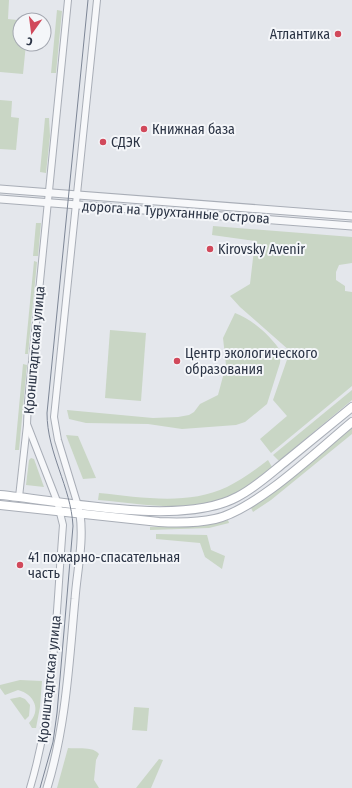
<svg xmlns="http://www.w3.org/2000/svg" width="352" height="788" font-family="'Fira Sans Condensed',sans-serif">
<rect width="100%" height="100%" fill="#e4e7ec"/>
<g fill="#c9d6c5">
<path d="M0 0H9L8 19 17 20V29L20 30V44H26L23 74 0 72Z"/>
<path d="M57 10 62 11 56 73H51Z"/>
<path d="M0 100 12 101 11 117 19 118 16 150 0 149Z"/>
<path d="M45 118H49L50 136 46 173 40 172Z"/>
<path d="M36 223H41L38 256H33Z"/>
<path d="M213 226 352 237V263L339 265 336 272V280L345 286V291L352 292V386L271 453 260 439 287 416 273 400 290 351 240 307 230 296 250 284 255 241 212 235Z"/>
<path d="M34 261 37 262 28 354H25Z"/>
<path d="M235 313C252 319 272 337 281 352L280 363 267 404 245 422 236 425 182 429 148 424 86 423 69 419 67 410 153 418 178 417 189 415 194 412 200 404 218 395 226 365 223 338Z"/>
<path d="M110 330 146 333 141 401 105 398Z"/>
<path d="M23 364 27 365 19 450H15Z"/>
<path d="M352 390V400L279 461 273 455Z"/>
<path d="M352 427V434L271 500 253 512 251 508 269 496Z"/>
<path d="M66 435 78 436 96 478 83 479Z"/>
<path d="M31 458 34 459 44 487 26 485 29 460Z"/>
<path d="M268 460 272 467C260 476 249 485 237 492 195 515 143 504 98 500L99 493C140 497 187 506 227 487 241 480 255 470 268 460Z"/>
<path d="M228 520 229 523 209 528 150 530V527L201 526Z"/>
<path d="M156 534 207 535 211 550 225 556 222 569 205 557 200 543 156 539Z"/>
<path d="M20 680 42 681 40 707 36 728H32L29 723C42 710 34 694 18 690L5 695 0 688V685Z"/>
<path d="M20 697 25 699 30 705 29 716 25 720 10 699Z"/>
<path d="M134 707 149 708 147 731 132 730Z"/>
<path d="M68 748C78 749 93 746 99 754L96 760 94 780 99 788H57Z"/>
<path d="M159 759 163 760 151 788H136Z"/>
</g>
<g fill="none" stroke-linecap="round" stroke-linejoin="round">
<defs>
<g id="minor">
<path d="M19 497 27 425"/>
<path d="M79 509 58 440 54 417 97 0"/>
<path d="M30 788C55 705 56 612 63 525L57 501 27 424 28 402 68 0"/>
</g>
<g id="tertiary">
<path d="M0 189 352 216"/>
<path d="M0 199 352 226"/>
<path d="M47 788C66 726 69 663 75 599 77 571 84 542 80 514"/>
</g>
<g id="secondary">
<path d="M0 495C64 501 181 527 237 497 255 488 271 473 286 461 308 443 330 425 352 407"/>
<path d="M0 505 159 522C178 523 197 523 215 519 256 510 318 450 352 422"/>
</g>
</defs>
<use href="#minor" stroke="#a9aeb7" stroke-width="8"/>
<use href="#tertiary" stroke="#a9aeb7" stroke-width="9"/>
<use href="#secondary" stroke="#a9aeb7" stroke-width="10"/>
<use href="#minor" stroke="#f7f8fa" stroke-width="6"/>
<use href="#tertiary" stroke="#f7f8fa" stroke-width="7"/>
<use href="#secondary" stroke="#fff" stroke-width="8"/>
<path stroke="#7d8696" stroke-width="1" d="M40 788 53 742 57 713 73 526C71 487 47 453 47 413L88 0"/>
</g>
<g fill="#d1495b" stroke="#f4f6f9" stroke-width="1.5">
<circle cx="338" cy="34" r="4"/>
<circle cx="144" cy="129" r="4"/>
<circle cx="103" cy="142" r="4"/>
<circle cx="210" cy="249" r="4"/>
<circle cx="177" cy="361" r="4"/>
<circle cx="20" cy="565" r="4"/>
</g>
<g text-anchor="middle" stroke-width="4" stroke-linejoin="round" paint-order="stroke">
<g font-size="14" fill="#2b3445" stroke="#f4f6f9" text-anchor="start">
<text x="330" y="39" text-anchor="end">Атлантика</text>
<text x="152" y="134">Книжная база</text>
<text x="111" y="147">СДЭК</text>
<text x="218" y="254">Kirovsky Avenir</text>
<text x="185" y="358">Центр экологического<tspan x="185" dy="16">образования</tspan></text>
<text x="28" y="562">41 пожарно-спасательная<tspan x="28" dy="16">часть</tspan></text>
</g>
<g font-size="14" fill="#2b3445" stroke="#f4f6f9">
<text transform="translate(176 212) rotate(4)" y="5">дорога на Турухтанные острова</text>
<text transform="translate(34 350) rotate(-85)" y="5">Кронштадтская улица</text>
<text transform="translate(49 679) rotate(-84)" y="5">Кронштадтская улица</text>
</g>
</g>
<g transform="translate(32 32) rotate(194)"><circle r="19" fill="#f4f6f9" stroke="#a4a8b1"/>
<path d="M0-3L7 15L0 10L-7 15Z" fill="#d1495b"/>
<text y="-6" font-size="11" font-weight="bold" text-anchor="middle" fill="#2b3445">С</text>
</g>
</svg>
